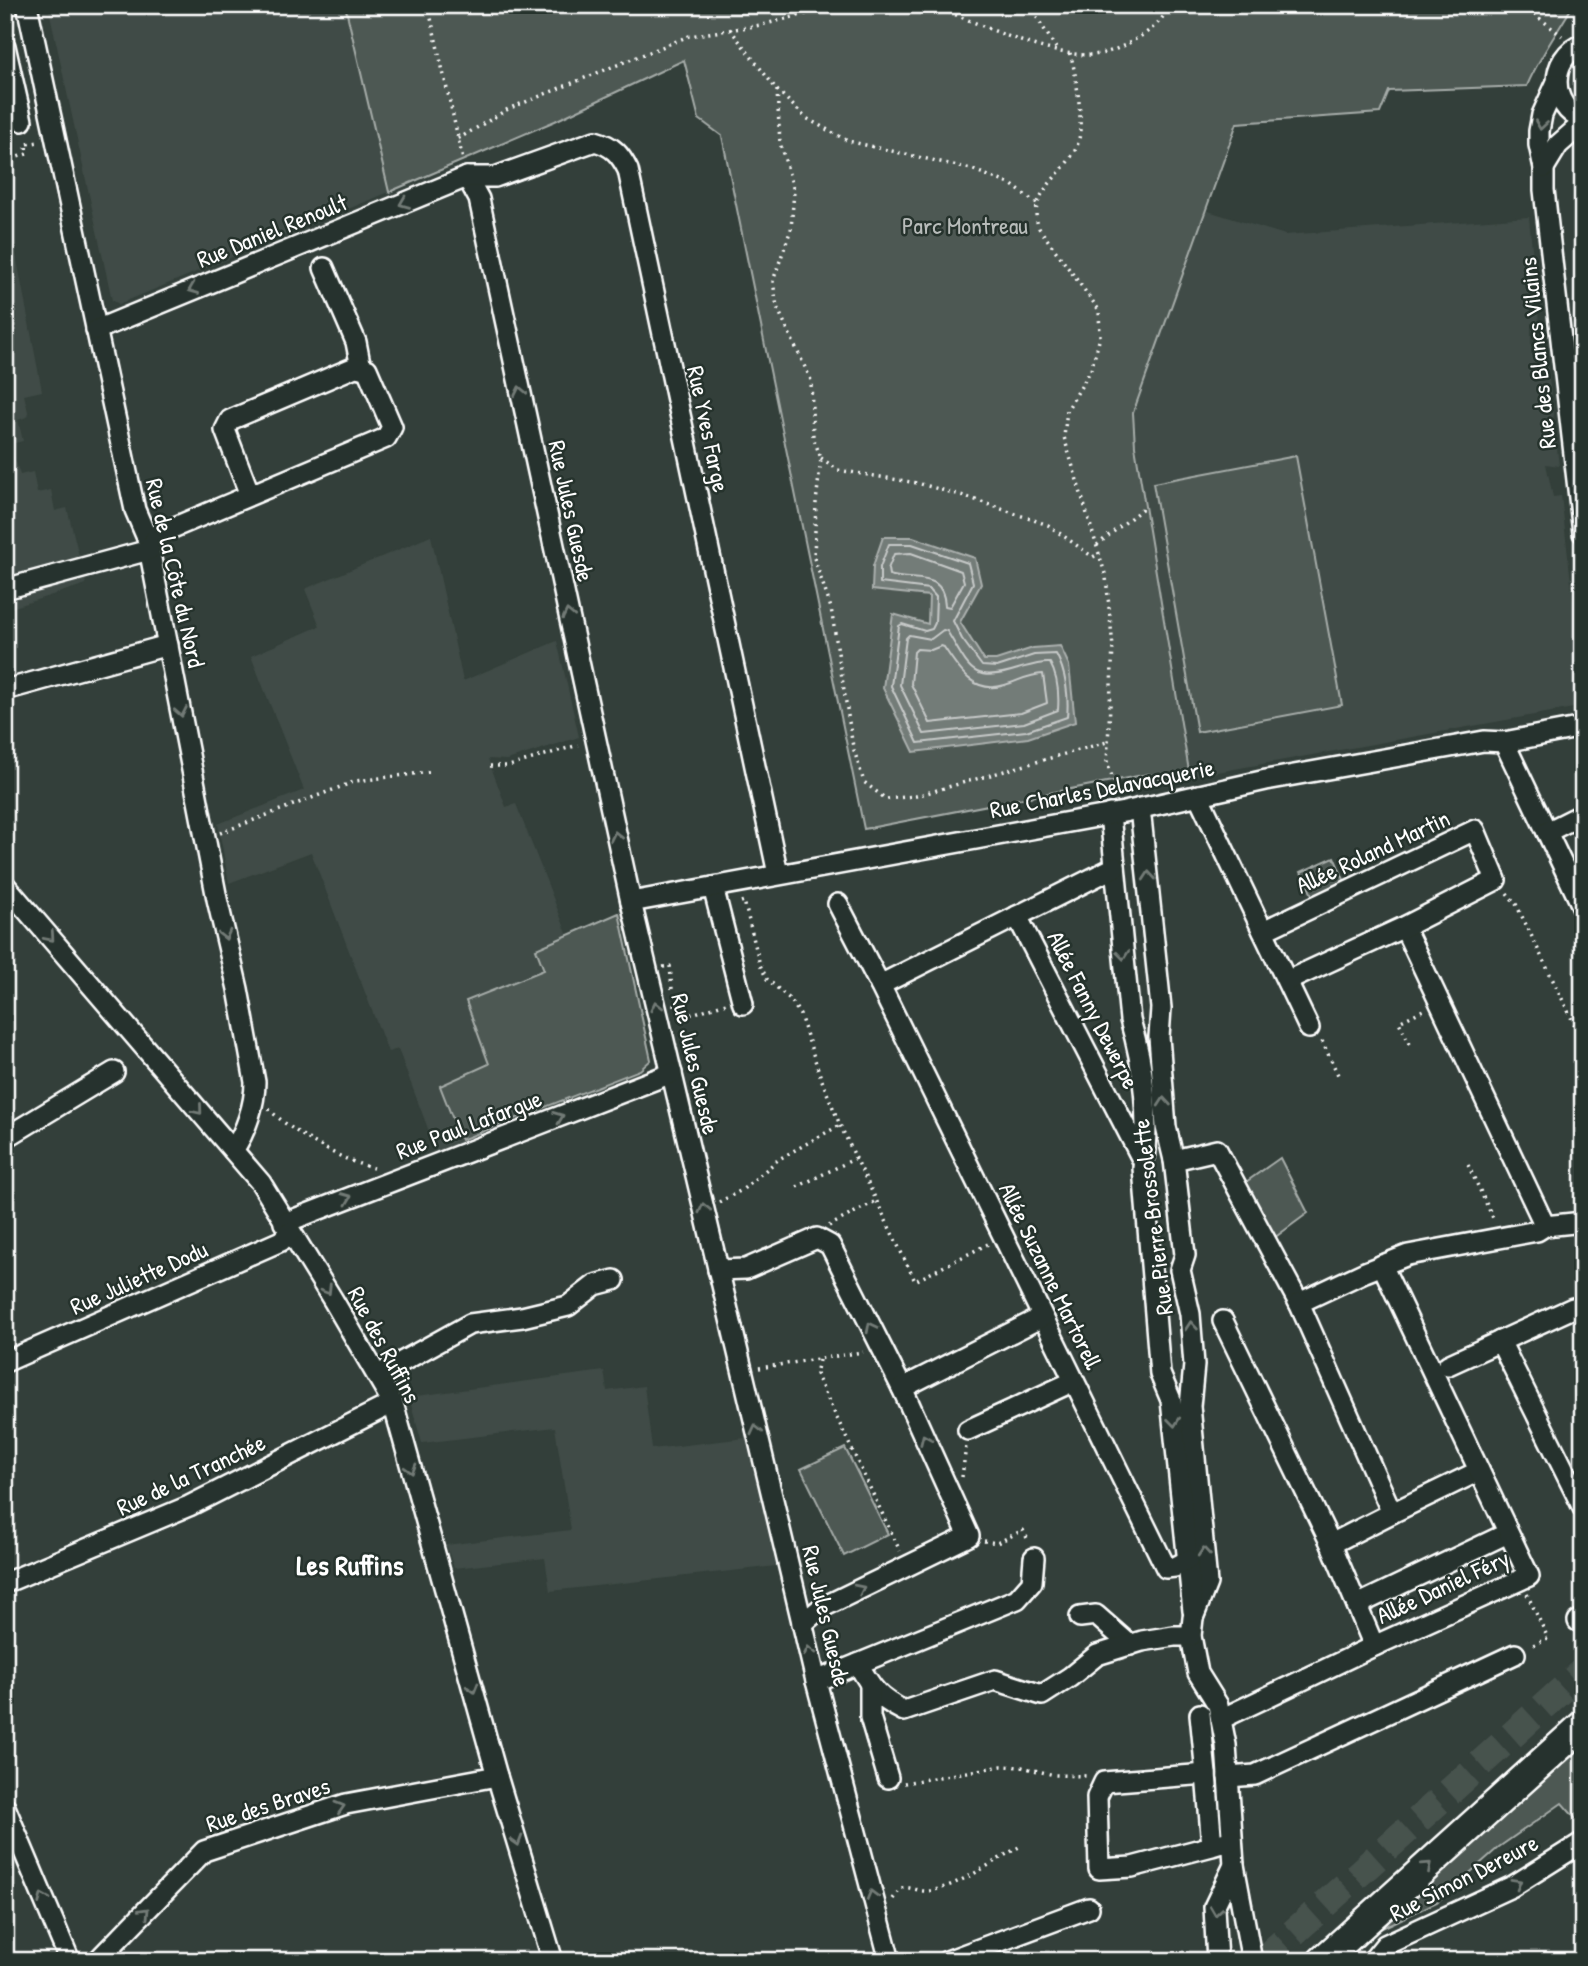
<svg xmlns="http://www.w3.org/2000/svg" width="1588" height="1966" font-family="'Patrick Hand',sans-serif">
<rect width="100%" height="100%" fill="#333f3a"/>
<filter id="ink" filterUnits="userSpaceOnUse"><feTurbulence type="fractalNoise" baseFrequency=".0143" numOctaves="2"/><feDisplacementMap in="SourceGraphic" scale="14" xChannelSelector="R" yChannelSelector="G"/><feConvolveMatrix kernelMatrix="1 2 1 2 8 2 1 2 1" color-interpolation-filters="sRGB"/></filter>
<g filter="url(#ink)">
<g fill="#404c47">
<path d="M48 5H345L389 192 119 304 112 300Z"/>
<path d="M1205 210 1285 235 1529 217 1539 323H1531V354L1546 353 1559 466 1546 464 1553 497 1561 496 1583 686V697L1573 708 1190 777 1135 446 1133 413Z"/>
<path d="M12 234 42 391 24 395 29 416 18 420 23 441 10 444 20 475 33 472 37 493 51 490 55 511 67 508 86 584 5 610V235Z"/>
<path d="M431 536 463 681 557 641 579 737 507 760 488 759 506 807 516 804 568 936 536 949 544 970 490 1065 440 1086 462 1145 438 1155 398 1049 388 1052 311 852 229 883 218 824 304 790 251 656 320 626 305 589Z"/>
<path d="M604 1371 607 1391 644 1386 652 1449 746 1438 776 1566 550 1591 545 1558 454 1568 446 1545 571 1530 555 1427 422 1443 409 1397Z"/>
</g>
<g fill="#4d5853" stroke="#a6aca9" stroke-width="2">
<path d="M345 5H1573C1558 32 1539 57 1527 86L1389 91 1380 113 1237 123 1133 413 1135 446 1190 777 1163 780 1148 774 864 829 722 136 699 119 684 60 555 121 389 192Z"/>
<path d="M1296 456 1342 705 1197 732 1153 483Z"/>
<path d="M1334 857 1346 884 1314 899 1301 872Z"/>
<path d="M619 913 651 1060 640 1070 461 1140 440 1086 489 1064 466 1001 544 970 536 949Z"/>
<path d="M1280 1158 1308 1213 1270 1241 1243 1184Z"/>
<path d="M845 1448 888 1534 844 1556 801 1469Z"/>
<path d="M1583 1742V1827L1562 1803 1499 1847 1437 1902 1380 1929Z"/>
</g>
<path fill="#737b78" stroke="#abb0ae" stroke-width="2" d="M883 537H913L975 558 981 584 960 622 984 660H996L1033 648 1060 646 1069 665 1075 722 1028 738 914 752 883 688 893 614 928 624 929 596 872 590 873 566Z"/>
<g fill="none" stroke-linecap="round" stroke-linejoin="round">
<g stroke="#c7cac9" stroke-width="2">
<path d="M889 544H912L968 563 973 583 953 621 962 639 982 666 997 667 1034 655 1056 654C1066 672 1069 697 1067 717L1026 731 918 743 891 686 899 626 902 624 925 631 932 629 935 623 936 597 929 589 880 583V567Z"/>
<path d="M911 553 961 571 964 582 950 607 945 606C943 569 915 583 889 575L888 569 894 554Z"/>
<path d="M943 630 947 631C970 669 971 684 1018 669 1029 666 1039 662 1050 663 1058 677 1059 696 1058 710L1024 723 924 734 900 685 906 638 909 635 931 639Z"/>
<path d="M941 646 944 647C959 670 974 695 1005 685 1018 681 1030 674 1043 674L1047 703 1021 713 930 723 911 684 914 652 917 649 931 650Z"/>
</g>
<path stroke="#47524e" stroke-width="28" stroke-dasharray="28 14" stroke-linecap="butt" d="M1262 1961 1583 1671"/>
<defs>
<g id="minor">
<path d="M27 5 135 510 147 538 217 899 238 989 255 1082C255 1104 246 1132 233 1150"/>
<path d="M1583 44C1548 57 1549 107 1583 120"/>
<path d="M5 46 22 121"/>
<path d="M1556 84 1542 115 1539 131V145L1544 168V190L1583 533"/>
<path d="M1544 168 1558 145 1583 123"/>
<path d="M467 177 479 199 631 902 816 1681 890 1961"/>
<path d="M324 268 356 342 361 368"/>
<path d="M96 330 467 177H495L595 141C613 146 620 154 628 170L778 874"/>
<path d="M5 589 149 550 157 535 163 532 386 438 392 427 367 369 355 367 230 420 225 430 250 495"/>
<path d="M5 690 168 645"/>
<path d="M1504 742 1583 908"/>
<path d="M1198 795 1309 1028"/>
<path d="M1140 808 1161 1008 1159 1037 1166 1127 1174 1160 1185 1255 1180 1270 1190 1314 1194 1365 1190 1406 1207 1583 1193 1618 1191 1636 1198 1673 1218 1705 1226 1745 1234 1865 1252 1961"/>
<path d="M1110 814 1130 1020C1144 1066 1150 1120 1143 1168L1160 1374 1171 1400 1193 1611"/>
<path d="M1547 832 1583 814"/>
<path d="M5 885 261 1183 333 1300 393 1403 497 1776 553 1961"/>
<path d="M713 887 743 1004"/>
<path d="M631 902 1124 812 1266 780 1484 741 1504 742 1583 727"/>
<path d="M838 904 880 985 1115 867"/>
<path d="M1017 916 1144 1163"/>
<path d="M1404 927 1545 1226"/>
<path d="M1263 931 1475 830 1496 880 1404 927 1287 981"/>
<path d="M880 985 1166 1568 1175 1567 1188 1560"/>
<path d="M5 1138 114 1072"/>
<path d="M1174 1160 1217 1150 1299 1303 1365 1272 1408 1255 1537 1231 1545 1226 1583 1222"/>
<path d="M284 1223 672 1073"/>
<path d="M718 1270 746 1269 817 1238 830 1245 902 1388 969 1536 821 1608 802 1624"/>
<path d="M1223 1321 1331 1544"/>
<path d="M1500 1341 1583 1508"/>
<path d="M5 1362 281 1241 290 1232"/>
<path d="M1448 1365 1573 1308"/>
<path d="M378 1375 470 1324 522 1317 568 1306 595 1285 614 1280"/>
<path d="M902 1388 1042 1317"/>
<path d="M968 1430 1074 1381"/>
<path d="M1392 1513 1479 1471"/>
<path d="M5 1583 189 1506 393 1403"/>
<path d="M1357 1605 1508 1533"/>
<path d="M1080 1617 1096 1615 1130 1645"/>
<path d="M1578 1621 1583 1618"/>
<path d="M1374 1646 1529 1576 1382 1265"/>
<path d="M858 1664C872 1689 878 1698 904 1711L995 1680 1042 1695 1070 1677 1097 1655 1142 1641 1174 1636H1191"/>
<path d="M816 1681 1017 1599 1032 1582 1034 1558"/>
<path d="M870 1686V1717L888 1778"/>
<path d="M1200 1714 1206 1774"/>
<path d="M1221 1719 1374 1646 1331 1544 1392 1513 1299 1303"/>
<path d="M1228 1777 1255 1775 1515 1654"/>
<path d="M5 1807 70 1961"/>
<path d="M1212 1846 1132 1867 1099 1869 1097 1797 1104 1782 1206 1774 1212 1846 1232 1840"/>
<path d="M97 1961 204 1851 346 1804 497 1776"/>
<path d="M947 1961 1089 1908"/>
<path d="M1217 1961 1214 1907 1234 1865"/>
<path d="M1372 1961 1385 1945 1513 1886 1583 1842"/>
</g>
<path id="highway" d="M1322 1961 1583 1725"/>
</defs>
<use href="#minor" stroke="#fff" stroke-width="24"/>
<use href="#highway" stroke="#fff" stroke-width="33"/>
<g stroke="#fff" stroke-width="3.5" stroke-dasharray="2 5" stroke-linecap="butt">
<path d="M428 5 463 160"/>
<path d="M929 5C980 22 1030 52 1085 55 1103 56 1121 48 1136 39 1151 31 1163 20 1170 5"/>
<path d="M1029 5 1056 48"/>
<path d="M1523 5 1562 36"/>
<path d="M730 29 777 90 806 118 848 141 971 169 1012 185 1038 205"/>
<path d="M1070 53C1076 72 1083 119 1079 139 1072 173 1024 190 1039 228L1099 310 1100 337 1091 370 1067 410 1064 437 1106 577 1113 647 1107 763 1119 796"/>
<path d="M777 90 780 143 794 191 791 229 773 281 777 307 811 380 813 437 821 458 816 503 814 558 831 608 853 747 864 782 886 799 916 796 1107 742"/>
<path d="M458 139 508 109 689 36 761 25 842 5"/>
<path d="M5 161 27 154 26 144 39 142"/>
<path d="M821 458 838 470 917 483 964 496 1048 525 1093 557 1100 553"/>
<path d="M1097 545 1143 508"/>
<path d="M490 766H509L578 745"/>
<path d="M220 833 356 781 430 772"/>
<path d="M1507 893 1516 904 1583 1042"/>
<path d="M741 902 744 901 760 965 767 979 791 1000 800 1015 821 1078 840 1125 915 1281 988 1244"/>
<path d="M663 967 670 966 672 989"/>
<path d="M673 1004 689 1015 726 1003"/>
<path d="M1322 1041 1340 1079"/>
<path d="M1410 1044 1399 1022 1425 1009"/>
<path d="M269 1109C291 1132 342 1161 373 1168"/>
<path d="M1468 1165 1494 1220"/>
<path d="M797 1187 856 1158"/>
<path d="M719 1202 742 1190 779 1159 840 1125"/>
<path d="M829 1226 876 1201"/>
<path d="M819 1360 816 1374 900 1551"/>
<path d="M759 1368 863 1352"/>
<path d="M962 1477 966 1446"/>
<path d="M984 1541 997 1543 1023 1530 1029 1542"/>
<path d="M1527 1594 1548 1638 1529 1647"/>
<path d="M904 1783 1002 1766 1022 1767 1054 1775 1089 1776"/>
<path d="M893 1899 901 1888C910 1886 919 1892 928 1891 956 1888 994 1861 1019 1847"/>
</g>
<use href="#minor" stroke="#26332d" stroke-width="19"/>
<use href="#highway" stroke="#26332d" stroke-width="28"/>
</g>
<defs><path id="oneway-chevron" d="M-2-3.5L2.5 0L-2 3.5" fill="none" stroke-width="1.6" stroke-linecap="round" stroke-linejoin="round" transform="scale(1.75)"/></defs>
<g stroke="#727a76">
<use href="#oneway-chevron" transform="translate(1541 125) rotate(98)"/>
<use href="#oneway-chevron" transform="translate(404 203) rotate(158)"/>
<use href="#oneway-chevron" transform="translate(193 289) rotate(158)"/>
<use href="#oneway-chevron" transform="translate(520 391) rotate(-102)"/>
<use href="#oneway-chevron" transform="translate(568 614) rotate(-102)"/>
<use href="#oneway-chevron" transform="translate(181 712) rotate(79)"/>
<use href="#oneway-chevron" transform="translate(616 836) rotate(-102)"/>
<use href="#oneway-chevron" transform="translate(1149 876) rotate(-95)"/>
<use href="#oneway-chevron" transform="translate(225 935) rotate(76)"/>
<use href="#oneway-chevron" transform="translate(50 937) rotate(49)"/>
<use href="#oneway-chevron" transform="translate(1123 955) rotate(84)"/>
<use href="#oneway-chevron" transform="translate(656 1006) rotate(-103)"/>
<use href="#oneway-chevron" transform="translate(1164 1102) rotate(-95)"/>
<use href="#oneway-chevron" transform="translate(198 1110) rotate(50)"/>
<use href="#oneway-chevron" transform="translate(559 1117) rotate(-21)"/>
<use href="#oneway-chevron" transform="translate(347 1198) rotate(-21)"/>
<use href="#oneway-chevron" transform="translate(704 1208) rotate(-103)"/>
<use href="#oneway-chevron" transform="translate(327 1290) rotate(58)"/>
<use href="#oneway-chevron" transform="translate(1191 1326) rotate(-95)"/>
<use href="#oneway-chevron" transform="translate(871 1327) rotate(-117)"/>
<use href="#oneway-chevron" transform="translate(1174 1422) rotate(84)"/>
<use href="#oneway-chevron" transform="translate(756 1430) rotate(-103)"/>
<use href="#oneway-chevron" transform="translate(925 1439) rotate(-114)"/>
<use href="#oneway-chevron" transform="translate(411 1469) rotate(74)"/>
<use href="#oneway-chevron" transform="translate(1204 1552) rotate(-95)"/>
<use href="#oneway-chevron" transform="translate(860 1589) rotate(-26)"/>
<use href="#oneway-chevron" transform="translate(809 1651) rotate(-103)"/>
<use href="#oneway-chevron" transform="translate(473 1688) rotate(74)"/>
<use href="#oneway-chevron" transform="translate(340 1807) rotate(-17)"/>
<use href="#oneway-chevron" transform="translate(517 1841) rotate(73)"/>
<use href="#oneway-chevron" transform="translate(1427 1866) rotate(-42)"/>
<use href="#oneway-chevron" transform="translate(1517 1883) rotate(-30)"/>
<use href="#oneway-chevron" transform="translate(872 1895) rotate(-105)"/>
<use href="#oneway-chevron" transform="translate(43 1898) rotate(-113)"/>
<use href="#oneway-chevron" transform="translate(1216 1911) rotate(98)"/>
<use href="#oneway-chevron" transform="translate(145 1912) rotate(-46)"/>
</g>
</g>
<g text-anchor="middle" stroke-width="5" stroke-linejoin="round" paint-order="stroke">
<g font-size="24" fill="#b8bcba" stroke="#26332d">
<text x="965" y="234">Parc Montreau</text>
</g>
<g font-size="24" fill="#fff" stroke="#26332d">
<text transform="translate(272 231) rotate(-22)" y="8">Rue Daniel Renoult</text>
<text transform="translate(1538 353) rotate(-96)" y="8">Rue des Blancs Vilains</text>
<text transform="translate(708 429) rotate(78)" y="8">Rue Yves Farge</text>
<text transform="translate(571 511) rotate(78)" y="8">Rue Jules Guesde</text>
<text transform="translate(175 573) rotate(77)" y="8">Rue de la Côte du Nord</text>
<text transform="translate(1102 789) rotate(-11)" y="8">Rue Charles Delavacquerie</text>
<text transform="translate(1373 852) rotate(-25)" y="8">Allée Roland Martin</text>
<text transform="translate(1093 1010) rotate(63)" y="8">Allée Fanny Dewerpe</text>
<text transform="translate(695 1064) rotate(77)" y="8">Rue Jules Guesde</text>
<text transform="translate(469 1125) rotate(-21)" y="8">Rue Paul Lafargue</text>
<text transform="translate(1153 1217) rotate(-97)" y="8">Rue Pierre Brossolette</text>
<text transform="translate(1050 1276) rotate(64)" y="8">Allée Suzanne Martorell</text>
<text transform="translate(139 1278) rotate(-24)" y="8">Rue Juliette Dodu</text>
<text transform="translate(384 1345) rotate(62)" y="8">Rue des Ruffins</text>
<text transform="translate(191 1475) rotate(-25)" y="8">Rue de la Tranchée</text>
<text transform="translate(1443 1587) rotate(-25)" y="8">Allée Daniel Féry</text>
<text transform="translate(826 1616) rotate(77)" y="8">Rue Jules Guesde</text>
<text transform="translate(268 1805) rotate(-18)" y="8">Rue des Braves</text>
<text transform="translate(1464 1878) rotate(-27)" y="8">Rue Simon Dereure</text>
</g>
<g font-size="28" font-weight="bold" fill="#fff" stroke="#26332d">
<text x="350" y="1575">Les Ruffins</text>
</g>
</g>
<rect width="1588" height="1966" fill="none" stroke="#26332d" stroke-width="28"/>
<rect x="14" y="14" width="1560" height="1938" fill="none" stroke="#fff" stroke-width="2.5" filter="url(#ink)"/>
</svg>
